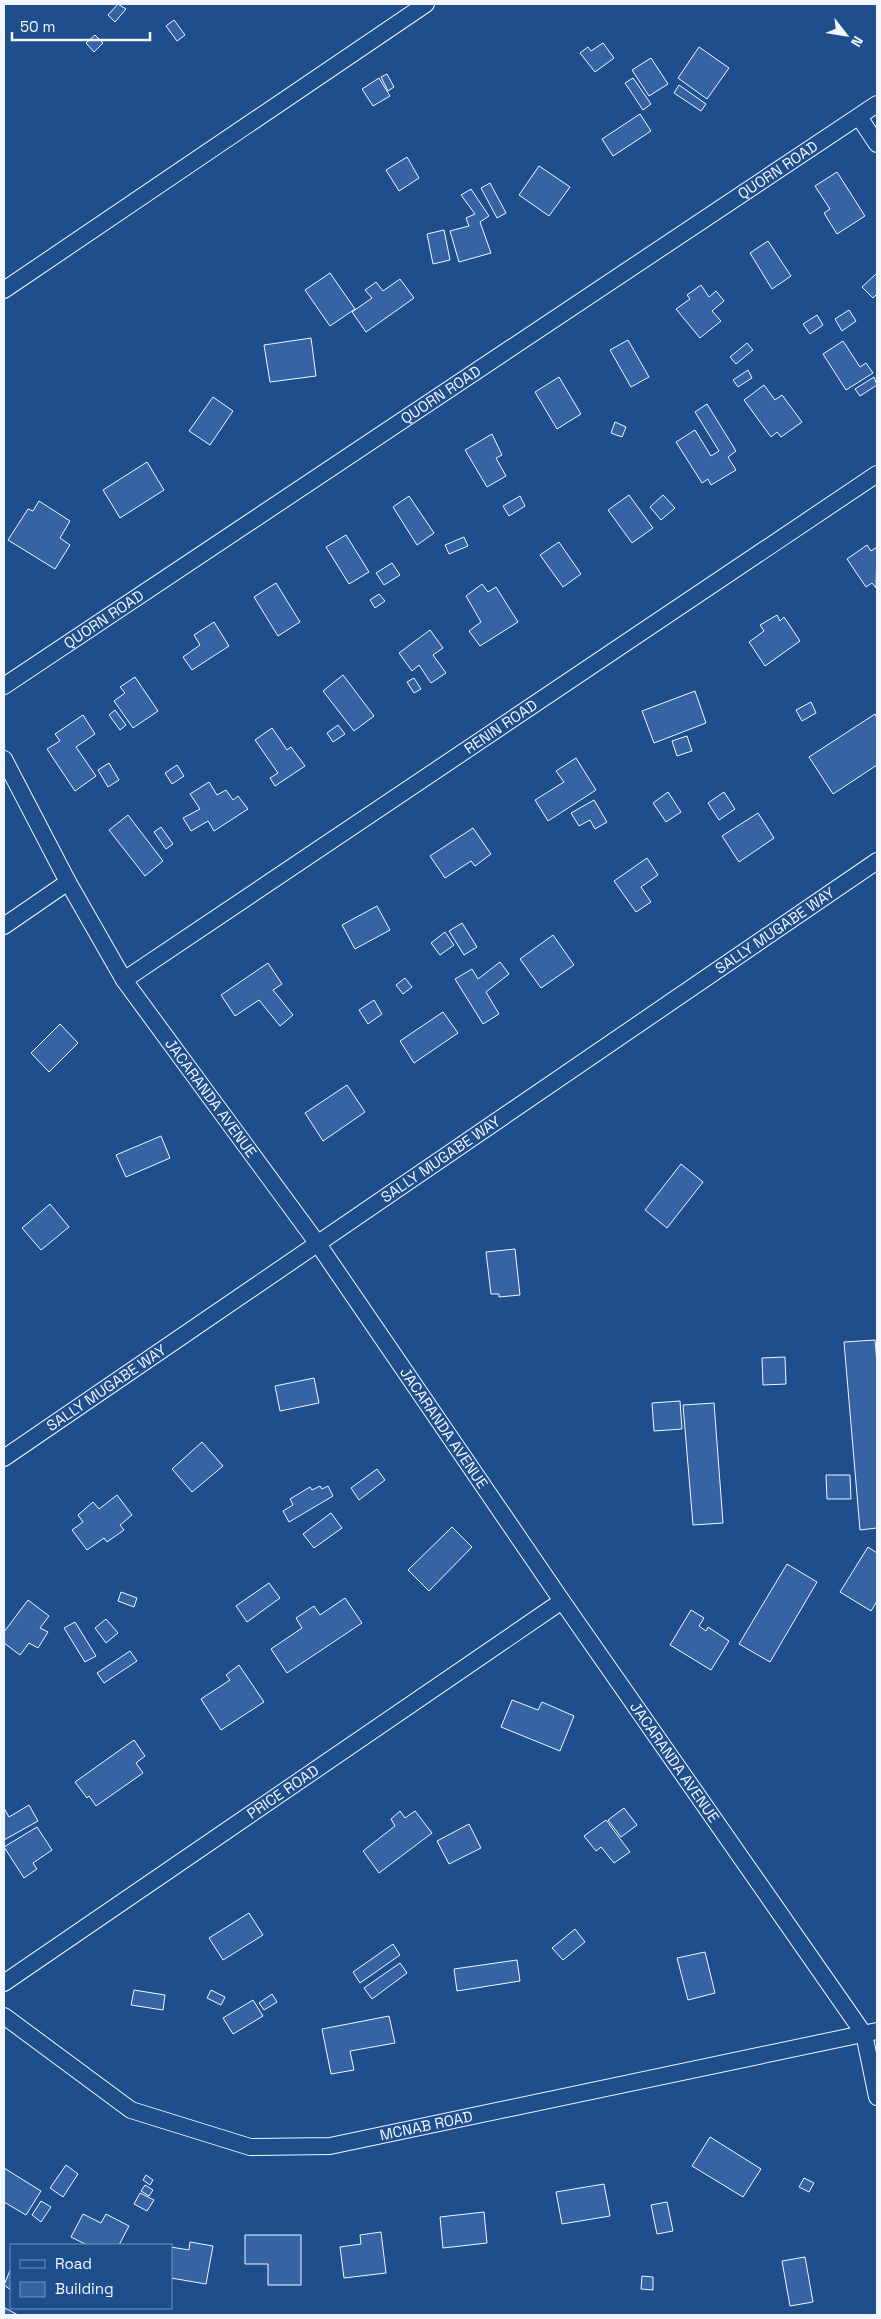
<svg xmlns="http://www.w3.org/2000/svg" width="881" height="2319" font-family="'Space Grotesk',sans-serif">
<rect width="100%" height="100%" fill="#1f4e8c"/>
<g fill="#3563a3" stroke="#f2f6ff">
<path d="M118 4 126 9 115 22 108 15Z"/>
<path d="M174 20 185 35 177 41 166 26Z"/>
<path d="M95 35 103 43 94 52 86 43Z"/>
<path d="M603 43 614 58 595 72 580 53 588 47 591 51Z"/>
<path d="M699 47 729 68 707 99 678 78Z"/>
<path d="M651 58 668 84 649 96 632 70Z"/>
<path d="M387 74 394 87 388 91 381 77Z"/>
<path d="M379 78 390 96 373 106 362 89Z"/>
<path d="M633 78 651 104 643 110 625 83Z"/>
<path d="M679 85 706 104 701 111 674 93Z"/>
<path d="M640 114 651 131 613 156 602 139Z"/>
<path d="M407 157 419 178 399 191 386 170Z"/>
<path d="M539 166 570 187 549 216 519 195Z"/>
<path d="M837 172 865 216 837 234 824 213 830 209 815 186Z"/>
<path d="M490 183 506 213 497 218 481 188Z"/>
<path d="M471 189 489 216 480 222 491 253 459 262 450 231 469 226 466 218 475 214 461 195Z"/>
<path d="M444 230 450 260 433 264 427 234Z"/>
<path d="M768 241 791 276 772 289 750 253Z"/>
<path d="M330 273 355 309 330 326 305 290Z"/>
<path d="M877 273V294L873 298 862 287Z"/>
<path d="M400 279 414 298 366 332 352 312 372 298 365 290 376 282 383 291Z"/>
<path d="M701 285 709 297 716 291 724 301 712 311 721 321 700 338 676 309 690 299 687 295Z"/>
<path d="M849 310 856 321 842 331 835 319Z"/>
<path d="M817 315 823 325 810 334 803 324Z"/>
<path d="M311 338 316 376 270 382 264 345Z"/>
<path d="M628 340 649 377 631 387 610 350Z"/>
<path d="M843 341 860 367 866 363 873 373 846 390 823 354Z"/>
<path d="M747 343 753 350 736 364 730 357Z"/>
<path d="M748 370 752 378 738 387 733 380Z"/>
<path d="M559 377 581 414 557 429 535 392Z"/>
<path d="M874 377 877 385 860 396 855 389Z"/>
<path d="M764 385 775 400 782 395 802 422 781 437 777 432 771 437 744 400Z"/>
<path d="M213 397 233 411 210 445 189 431Z"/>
<path d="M707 404 736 451 728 457 736 470 711 485 708 479 702 483 676 442 695 430 711 456 719 451 695 412Z"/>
<path d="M615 422 626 427 622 437 611 433Z"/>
<path d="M492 434 502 455 496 458 506 476 487 487 465 450Z"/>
<path d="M147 462 164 490 120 518 103 490Z"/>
<path d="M629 495 653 528 632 543 608 510Z"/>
<path d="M663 495 675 508 661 520 650 507Z"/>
<path d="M409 496 434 533 417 545 393 507Z"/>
<path d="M520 496 525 506 509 516 503 506Z"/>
<path d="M39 501 70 521 60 538 70 545 55 569 8 540 28 509 33 511Z"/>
<path d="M346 535 369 572 349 584 326 547Z"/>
<path d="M464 537 468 546 449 554 445 545Z"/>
<path d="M559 542 581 574 563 587 540 555Z"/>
<path d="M867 545 871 551 877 547 876 588 872 583 866 587 847 559Z"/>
<path d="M392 563 400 575 384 585 376 573Z"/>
<path d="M276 583 300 622 278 636 254 597Z"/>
<path d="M482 584 488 592 496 587 518 622 480 646 469 631 481 622 466 596Z"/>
<path d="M379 594 385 601 375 608 370 600Z"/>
<path d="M777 615 780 621 784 617 800 641 765 666 749 642 764 631 760 625Z"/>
<path d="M214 622 229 646 192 670 183 657 200 645 194 635Z"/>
<path d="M430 630 443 648 433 655 446 673 431 683 419 665 412 671 399 653Z"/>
<path d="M343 675 374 716 354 731 323 691Z"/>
<path d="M135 677 158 711 133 728 114 701 125 693 120 687Z"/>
<path d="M414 678 421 689 414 693 407 682Z"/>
<path d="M695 691 706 723 654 743 642 711Z"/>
<path d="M811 702 816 713 802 721 796 710Z"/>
<path d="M115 710 126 725 120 730 109 715Z"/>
<path d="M875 714 877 718V765L833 794 809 757Z"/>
<path d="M83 715 95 734 76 747 96 776 75 791 47 749 60 741 55 734Z"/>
<path d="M338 725 345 734 333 742 327 733Z"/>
<path d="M272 728 287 750 291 747 305 766 275 786 270 778 278 773 255 740Z"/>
<path d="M687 736 692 751 677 756 672 741Z"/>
<path d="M576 758 596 790 548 821 535 800 564 782 556 771Z"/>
<path d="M109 763 119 780 108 787 98 770Z"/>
<path d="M177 765 184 776 172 784 165 773Z"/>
<path d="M209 782 217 795 226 790 233 800 238 796 248 809 214 831 208 821 191 831 183 818 200 809 190 794Z"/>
<path d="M668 792 681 812 666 822 653 803Z"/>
<path d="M724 792 735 809 719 820 708 803Z"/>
<path d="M594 800 607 822 595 829 590 820 579 826 571 813Z"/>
<path d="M758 813 774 838 739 862 722 836Z"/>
<path d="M128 815 163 861 145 876 109 830Z"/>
<path d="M161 827 173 844 166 849 154 832Z"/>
<path d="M473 828 491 854 475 866 471 861 445 878 430 856Z"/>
<path d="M647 858 658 875 641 887 651 902 636 912 614 881Z"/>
<path d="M377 906 390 930 355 949 342 925Z"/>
<path d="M462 923 477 947 464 955 449 931Z"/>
<path d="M445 932 454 945 440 955 431 943Z"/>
<path d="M553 935 574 965 541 988 520 959Z"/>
<path d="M500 962 509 974 486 992 499 1014 483 1024 455 979 472 969 478 979Z"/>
<path d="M268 963 282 984 273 990 293 1015 280 1026 259 1000 235 1016 221 995Z"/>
<path d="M405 978 412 987 403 994 396 985Z"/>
<path d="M374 1000 382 1014 368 1024 359 1010Z"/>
<path d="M443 1012 458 1033 414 1063 400 1041Z"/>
<path d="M60 1024 78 1043 49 1072 31 1053Z"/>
<path d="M347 1085 365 1112 323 1141 305 1113Z"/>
<path d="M161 1136 170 1158 126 1177 116 1155Z"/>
<path d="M681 1164 703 1182 667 1228 645 1210Z"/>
<path d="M50 1204 69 1227 41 1250 22 1228Z"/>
<path d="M515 1249 520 1295 499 1297V1294H491L486 1252Z"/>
<path d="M875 1340 877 1363V1528L860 1530 844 1342Z"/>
<path d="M785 1357 786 1384 763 1385 762 1358Z"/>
<path d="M314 1378 319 1403 280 1411 275 1386Z"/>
<path d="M680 1401 682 1429 654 1431 652 1403Z"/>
<path d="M714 1403 723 1523 693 1525 683 1405Z"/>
<path d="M202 1442 223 1466 192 1492 172 1469Z"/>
<path d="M377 1469 385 1480 359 1500 351 1488Z"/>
<path d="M826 1475H850L851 1499H827Z"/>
<path d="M320 1486 322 1489 328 1486 333 1496 289 1522 283 1511 293 1505 290 1499 310 1487 312 1490Z"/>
<path d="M117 1495 132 1515 120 1525 124 1530 107 1542 104 1538 87 1550 72 1530 83 1522 78 1515 93 1502 99 1509Z"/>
<path d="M331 1513 342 1528 314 1548 303 1534Z"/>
<path d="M452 1527 472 1547 429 1591 408 1570Z"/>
<path d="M868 1547 877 1553V1601L871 1611 840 1592Z"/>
<path d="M787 1564 817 1582 770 1662 739 1644Z"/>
<path d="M269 1583 280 1598 247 1622 236 1606Z"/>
<path d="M121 1592 137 1598 134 1607 118 1601Z"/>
<path d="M345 1598 362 1623 287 1673 271 1649 302 1628 296 1618 314 1606 320 1615Z"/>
<path d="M28 1600 49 1616 40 1628 48 1632 38 1648 29 1643 20 1655 4 1643V1632Z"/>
<path d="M691 1610 704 1618 699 1626 706 1631 708 1627 729 1641 711 1670 670 1645Z"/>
<path d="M106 1619 118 1633 106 1643 95 1628Z"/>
<path d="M75 1622 96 1656 85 1662 64 1628Z"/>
<path d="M130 1651 137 1661 104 1683 97 1673Z"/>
<path d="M239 1665 264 1702 221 1730 201 1699 230 1680 226 1675Z"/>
<path d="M512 1700 538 1710 542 1702 574 1716 560 1751 501 1727Z"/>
<path d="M134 1740 145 1756 136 1763 143 1773 96 1806 89 1796 87 1798 75 1782Z"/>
<path d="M29 1805 38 1821 4 1840V1808L9 1817Z"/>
<path d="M624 1808 637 1825 621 1837 608 1820Z"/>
<path d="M400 1811 405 1818 415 1811 432 1833 379 1873 363 1851 395 1826 391 1819Z"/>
<path d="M606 1820 630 1852 614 1863 601 1847 596 1851 584 1836Z"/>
<path d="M469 1824 481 1848 449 1864 437 1841Z"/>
<path d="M37 1827 52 1850 33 1863 37 1869 24 1878 4 1847Z"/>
<path d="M249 1913 263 1935 223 1960 209 1938Z"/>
<path d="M575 1929 585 1942 563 1960 552 1948Z"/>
<path d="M393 1944 400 1955 360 1983 353 1972Z"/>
<path d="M705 1952 715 1993 688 2000 677 1958Z"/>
<path d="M517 1960 520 1981 457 1991 454 1969Z"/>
<path d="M400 1963 407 1973 372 1999 364 1988Z"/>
<path d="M134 1990 165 1995 163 2010 131 2005Z"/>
<path d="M211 1990 225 1997 221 2005 207 1998Z"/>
<path d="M272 1994 277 2002 264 2010 259 2003Z"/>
<path d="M253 2000 263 2016 233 2034 223 2018Z"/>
<path d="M389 2016 395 2043 350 2051 354 2070 331 2074 322 2029Z"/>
<path d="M710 2137 761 2169 743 2197 692 2166Z"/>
<path d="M66 2165 78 2174 63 2197 50 2188Z"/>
<path d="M4 2168 41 2191 26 2215 4 2202Z"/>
<path d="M146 2175 153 2180 150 2185 143 2180Z"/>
<path d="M804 2178 814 2183 809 2192 799 2187Z"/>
<path d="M604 2184 610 2216 562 2224 556 2192Z"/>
<path d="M145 2185 153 2190 149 2196 141 2191Z"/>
<path d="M140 2193 154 2200 147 2211 134 2204Z"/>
<path d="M41 2201 51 2207 41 2222 32 2215Z"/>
<path d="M667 2202 673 2231 657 2234 651 2205Z"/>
<path d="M484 2212 487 2243 443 2248 440 2217Z"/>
<path d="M83 2214 101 2223 106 2214 129 2226 119 2245H87L71 2237Z"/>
<path d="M381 2232 386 2273 344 2278 340 2247 361 2244 360 2235Z"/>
<path d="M245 2235H301V2285H268V2264H245Z"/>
<path d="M190 2242 213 2246 206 2284 171 2278V2247L189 2250Z"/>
<path d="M805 2257 813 2302 790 2306 782 2261Z"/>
<path d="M11 2268V2290L4 2285Z"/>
<path d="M642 2276 653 2277V2290L641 2289Z"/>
<path d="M5 2308 18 2315H4Z"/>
</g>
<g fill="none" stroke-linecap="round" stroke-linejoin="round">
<defs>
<g id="minor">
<path d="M859 117 877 144"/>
<path d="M4 290 426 4"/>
<path id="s1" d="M4 686 877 104"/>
<path id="s2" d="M4 759 68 882 124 980 318 1244 562 1601 864 2034 877 2097"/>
<path d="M4 926 68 882"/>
<path id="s3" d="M124 980 877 474"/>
<path id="s4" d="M4 1458 877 861"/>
<path id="s5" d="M4 1983 562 1601"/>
<path id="s6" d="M4 2016 131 2110 250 2147 330 2146 877 2031"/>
</g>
</defs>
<use href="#minor" stroke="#f2f6ff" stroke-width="18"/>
<use href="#minor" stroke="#1f4e8c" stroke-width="16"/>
</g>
<g text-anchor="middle" stroke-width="4" stroke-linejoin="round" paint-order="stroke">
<g font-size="15" fill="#f2f6ff" stroke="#1f4e8c">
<text dy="5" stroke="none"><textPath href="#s1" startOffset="930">QUORN ROAD</textPath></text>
<text dy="5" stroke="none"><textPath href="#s1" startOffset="525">QUORN ROAD</textPath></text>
<text dy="5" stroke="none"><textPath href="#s1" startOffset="120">QUORN ROAD</textPath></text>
<text dy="5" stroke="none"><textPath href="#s3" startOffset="454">RENIN ROAD</textPath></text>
<text dy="5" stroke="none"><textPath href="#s4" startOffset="934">SALLY MUGABE WAY</textPath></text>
<text dy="5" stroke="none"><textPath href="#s2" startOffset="398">JACARANDA AVENUE</textPath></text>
<text dy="5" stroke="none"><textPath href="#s4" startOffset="529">SALLY MUGABE WAY</textPath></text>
<text dy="5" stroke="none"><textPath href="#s4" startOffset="124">SALLY MUGABE WAY</textPath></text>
<text dy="5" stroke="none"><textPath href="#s2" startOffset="802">JACARANDA AVENUE</textPath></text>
<text dy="5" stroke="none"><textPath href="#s2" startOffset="1208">JACARANDA AVENUE</textPath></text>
<text dy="5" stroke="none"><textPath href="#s5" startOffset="338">PRICE ROAD</textPath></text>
<text dy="5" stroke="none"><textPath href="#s6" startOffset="461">MCNAB ROAD</textPath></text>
</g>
</g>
<rect width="881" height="2319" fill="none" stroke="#f2f6ff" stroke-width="10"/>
<rect x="10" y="2244" width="162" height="65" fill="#1f4e8c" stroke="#7391ba"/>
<rect x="20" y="2260" width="25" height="8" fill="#1f4e8c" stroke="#7391ba"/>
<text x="55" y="2269" font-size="15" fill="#f2f6ff">Road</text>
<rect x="20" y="2282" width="25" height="15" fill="#3563a3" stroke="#7391ba"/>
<text x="55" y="2294" font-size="15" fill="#f2f6ff">Building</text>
<g transform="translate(846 35) rotate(121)" stroke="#1f4e8c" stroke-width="4" paint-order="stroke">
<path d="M0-4L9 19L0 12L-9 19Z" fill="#f2f6ff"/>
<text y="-8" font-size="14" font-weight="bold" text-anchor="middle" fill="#f2f6ff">N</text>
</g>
<path d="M12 32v8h138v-8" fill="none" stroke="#f2f6ff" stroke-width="2.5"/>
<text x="20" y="32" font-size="15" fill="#f2f6ff" stroke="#1f4e8c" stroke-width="4" paint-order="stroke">50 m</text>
</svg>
